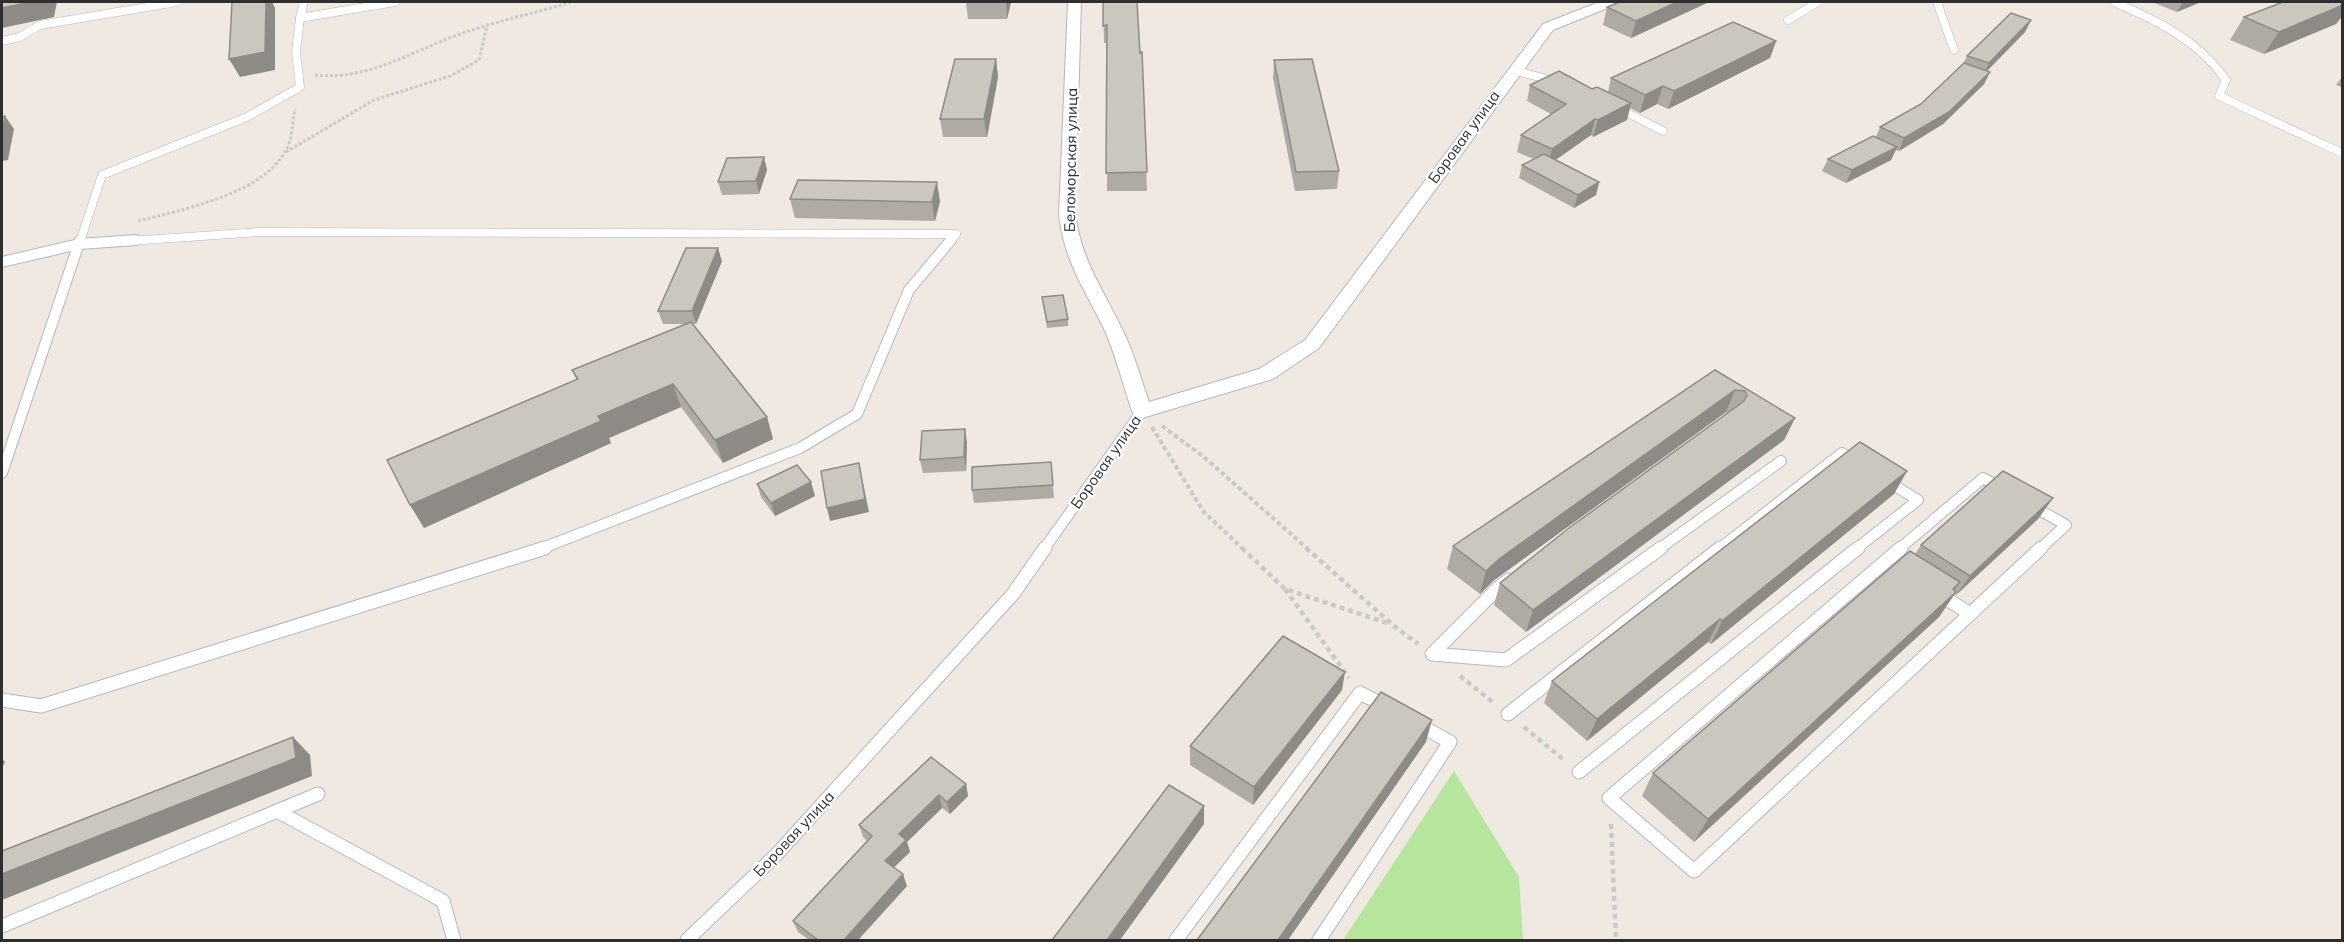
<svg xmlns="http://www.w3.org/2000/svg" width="2344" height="942" font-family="Mulish,sans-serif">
<rect width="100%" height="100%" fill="#efe9e1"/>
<path fill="#b6e59e" d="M1454 771 1519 877 1523 940H1343Z"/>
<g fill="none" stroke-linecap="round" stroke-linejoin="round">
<defs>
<g id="service-far2">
<path d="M304 2 300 18 395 2"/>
<path d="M1937 2 1954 50"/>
<path d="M2114 2C2158 21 2198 40 2226 80L2219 96 2342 153"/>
<path d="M1788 20 1818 2"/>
<path d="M2 41 20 37 40 25 177 2"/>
<path d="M1514 70 1557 82"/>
<path d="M1618 108 1663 131"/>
<path d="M80 242 102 175 247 117 300 87 296 52 300 18"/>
<path d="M114 242 258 232 956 234"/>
<path d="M950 242 956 234"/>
</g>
<g id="service-far1">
<path d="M2 262 79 244 136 240"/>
<path d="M2 473 80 240"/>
<path d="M540 549 800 448 857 414 909 290 951 240"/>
<path d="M1044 549 1142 411"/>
<path d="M1659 549 1781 461"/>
<path d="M1719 549 1842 453 1856 462"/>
<path d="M1856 549 1918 500 1887 481"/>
<path d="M1899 549 1983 478 2066 525 2040 549"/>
</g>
<g id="service">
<path d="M1901 548 1609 798 1694 871 2041 548"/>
<path d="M1509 580 1498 588 1432 654 1506 660 1661 548"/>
<path d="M1940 595 1969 613"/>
<path d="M2 700 41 706 545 548"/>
<path d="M1508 714 1720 548"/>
<path d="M1579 772 1858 548"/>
<path d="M277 811 443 901 454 940"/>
<path d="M2 926 318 794"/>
<path d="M687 940 776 855 1013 594 1045 548"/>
<path d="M1176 940 1360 693 1387 707"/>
<path d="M1319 940 1450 742 1416 723"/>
</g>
<path id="minor" d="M1068 2H1081L1075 215C1083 264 1103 289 1123 331 1134 353 1141 379 1149 402L1259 369 1305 340 1543 24 1599 2H1617L1615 5 1553 30 1319 348 1273 379 1142 418 1135 416 1132 411C1123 385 1116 356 1105 331 1085 289 1065 264 1059 215Z"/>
</defs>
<use href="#service-far2" stroke="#b4b7c1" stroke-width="9"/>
<use href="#service-far1" stroke="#b4b7c1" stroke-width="12"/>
<use href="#service" stroke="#b4b7c1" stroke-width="15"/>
<use href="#minor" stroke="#b4b7c1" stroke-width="2"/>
<g stroke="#c9c9c9" stroke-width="3" stroke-dasharray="3 2" stroke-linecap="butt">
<path d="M315 75C368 81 412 51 460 34 497 21 535 13 572 2"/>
<path d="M286 152 374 100 450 76 479 60 487 26"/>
<path d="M138 221C181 210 264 194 286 150 293 138 292 122 295 109"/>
</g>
<g stroke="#c9c9c9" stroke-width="4" stroke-dasharray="4.5 3" stroke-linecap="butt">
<path d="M1162 426 1204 457 1308 549"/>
<path d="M1152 427 1203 511 1243 549"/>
</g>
<g stroke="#c9c9c9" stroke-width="4.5" stroke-dasharray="5 4" stroke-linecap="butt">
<path d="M1242 548 1285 589 1390 624"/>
<path d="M1306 548 1394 626 1418 644"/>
<path d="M1285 589 1349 678"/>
<path d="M1460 676 1494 703"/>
<path d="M1524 727 1564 760"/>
<path d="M1611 824 1616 940"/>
</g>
<use href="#service-far2" stroke="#fff" stroke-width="8"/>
<use href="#service-far1" stroke="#fff" stroke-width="10"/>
<use href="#service" stroke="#fff" stroke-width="13"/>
<use href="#minor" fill="#fff" fill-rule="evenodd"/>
</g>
<g fill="#afaba4">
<path d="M966 2H1011L1007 19H968Z"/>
<path d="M1103 2 1140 53 1142 52 1147 191H1107V43H1104Z"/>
<path d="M1620 2H1709L1631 38 1603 25 1607 7Z"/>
<path d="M2152 2H2201L2177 12Z"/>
<path d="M2343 2V15L2336 24 2264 54 2230 40 2244 17Z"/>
<path d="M2031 20 2025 32 1987 71 1990 72 1984 84 1943 124 1899 151 1896 150 1891 160 1846 183 1822 171 1828 159 1876 137 1880 127 1921 104 1963 64 1967 56Z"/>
<path d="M1776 41 1770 58 1668 109 1657 104 1640 113 1630 108 1627 120 1593 137 1591 135 1556 160 1599 182 1596 195 1574 208 1519 178 1522 165 1534 159 1517 152 1521 135 1551 114 1527 101 1530 85 1592 89 1608 92 1611 78Z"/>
<path d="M996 59 998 77 987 137H943L940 119Z"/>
<path d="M1274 60 1339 171 1337 189 1295 191 1273 78Z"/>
<path d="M2343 76V88L2336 85Z"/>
<path d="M764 157 767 170 759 194 722 195 718 182Z"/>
<path d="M790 199 940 201 935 221 795 218Z"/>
<path d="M722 261 696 324H693L767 417 773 439 723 463 681 407 609 438 611 443 424 528 576 379 572 370 685 324H663L658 311Z"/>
<path d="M1042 297 1068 319V326L1047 328Z"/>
<path d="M1715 370 1795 418 1784 440 1526 632 1494 605 1500 583 1728 413 1726 412 1493 581 1480 594 1447 569 1453 546Z"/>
<path d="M967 442 966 471 923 473 920 460Z"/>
<path d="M1051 462 1054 498 974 503 972 490Z"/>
<path d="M1907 471 1894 494 1711 644 1708 642 1587 741 1544 703 1552 681Z"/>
<path d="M757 484 815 496 775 516 761 497Z"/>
<path d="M2039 518 1956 595 1955 594 1939 617 1694 842 1642 796 1653 773 1915 554 1921 545Z"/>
<path d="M1342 690 1253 805 1190 765V746Z"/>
<path d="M966 784 968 796 950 814 942 808 907 842 910 852 894 867 907 886 858 940H809L798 932 793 921 867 841 863 837 859 825Z"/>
</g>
<g fill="#8e8b86">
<path d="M31 2H57L54 17 2 28V8Z"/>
<path d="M266 2H272L275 8V70L240 77 229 59Z"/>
<path d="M1006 2H1011L1007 19Z"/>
<path d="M1677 2H1709L1631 38 1636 21Z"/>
<path d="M2183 2H2201L2177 12Z"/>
<path d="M2343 5V15L2336 24 2264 54 2279 32Z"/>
<path d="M2031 20 2025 32 1983 75 1989 63Z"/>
<path d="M1776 41 1770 58 1668 109 1674 91Z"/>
<path d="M996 59 998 77 987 137 984 119Z"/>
<path d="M1990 72 1984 84 1943 124 1899 151 1904 138Z"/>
<path d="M1663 86 1657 104 1640 113 1645 95Z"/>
<path d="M1631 103 1627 120 1593 137 1598 120Z"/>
<path d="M5 116 14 129 8 160 2 161V132Z"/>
<path d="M1595 119 1591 135 1548 165 1552 149Z"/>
<path d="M1897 147 1891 160 1846 183 1852 170Z"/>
<path d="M764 157 767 170 759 194 756 181Z"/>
<path d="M937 182 940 201 935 221 932 202Z"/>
<path d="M1599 182 1596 195 1574 208 1578 195Z"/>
<path d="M718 248 722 261 696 324 692 311Z"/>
<path d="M673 384 681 407 609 438 611 443 424 528 410 505 598 416Z"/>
<path d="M1735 390 1726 412 1493 581 1480 594 1486 571 1499 559Z"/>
<path d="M767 417 773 439 723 463 715 440Z"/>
<path d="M1795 418 1784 440 1526 632 1533 610Z"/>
<path d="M965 429 967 442 966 471 964 457Z"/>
<path d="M859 463 869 512 830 521 827 508Z"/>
<path d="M1907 471 1894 494 1711 644 1722 621Z"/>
<path d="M811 482 815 496 775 516 771 503Z"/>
<path d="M2053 498 2039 518 1956 595 1970 576Z"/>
<path d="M1960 582 1949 599 1956 592 1939 617 1694 842 1708 819Z"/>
<path d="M1720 619 1708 642 1587 741 1597 719Z"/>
<path d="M1345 672 1342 690 1253 805 1254 787Z"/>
<path d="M1432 720 1426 742 1288 940H1278Z"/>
<path d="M293 737 310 755 312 776 2 900V874Z"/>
<path d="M2 759 5 762 2 768Z"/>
<path d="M966 784 968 796 950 814 947 802Z"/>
<path d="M939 795 942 808 907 842 910 852 889 872 885 861 899 834Z"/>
<path d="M1204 806V824L1120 940H1107Z"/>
<path d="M903 874 907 886 858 940H844Z"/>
</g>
<g fill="#cbc7bf" stroke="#8e8b86" stroke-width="1.5">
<path d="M2 2H31L2 8Z"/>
<path d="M232 2H266L265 52 229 59Z"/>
<path d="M1103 2H1137L1140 53 1142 52 1147 172 1106 173 1107 25 1103 26Z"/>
<path d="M1620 2H1677L1636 21 1607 7Z"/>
<path d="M2283 2H2343V5L2279 32 2244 17Z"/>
<path d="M2011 13 2031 20 1989 63 1967 56Z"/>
<path d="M1733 22 1776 41 1674 91 1663 86 1645 95 1611 78Z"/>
<path d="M955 59H996L984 119H940Z"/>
<path d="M1312 59 1339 171 1296 172 1274 60Z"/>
<path d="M1964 63 1990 72 1949 112 1904 138 1880 127 1921 104Z"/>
<path d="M1559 71 1592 89 1597 87 1631 103 1598 120 1595 119 1552 149 1521 135 1566 104 1530 85Z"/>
<path d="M5 116 2 132V117Z"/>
<path d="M1873 136 1897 147 1852 170 1828 159Z"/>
<path d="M1544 154 1599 182 1578 195 1522 165Z"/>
<path d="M764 157 756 181 718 182 727 158Z"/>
<path d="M798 180 937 182 932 202 790 199Z"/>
<path d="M686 248H718L692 311H658Z"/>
<path d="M1063 295 1068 319 1047 322 1042 297Z"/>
<path d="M691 322 767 417 715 440 673 384 598 416 601 421 410 505 387 460 578 379 572 370Z"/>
<path d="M1715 370 1795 418 1533 610 1500 583 1569 528 1744 401 1747 395 1745 391 1735 390 1499 559 1486 571 1453 546Z"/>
<path d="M965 429 964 457 920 460 922 431Z"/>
<path d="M1860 442 1907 471 1722 621 1720 619 1597 719 1552 681Z"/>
<path d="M1051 462 1053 485 972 490V467Z"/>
<path d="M859 463 865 499 827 508 821 471Z"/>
<path d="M797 465 811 482 771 503 757 484Z"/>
<path d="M2003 471 2053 498 1970 576 1921 545Z"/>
<path d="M1910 551 1960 582 1953 589 1956 592 1708 819 1653 773Z"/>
<path d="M1283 636 1345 672 1254 787 1190 746Z"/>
<path d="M1381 692 1432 720 1278 940H1197Z"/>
<path d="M293 737 296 758 2 874V851Z"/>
<path d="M931 757 966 784 947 802 939 795 899 834 906 840 885 861 903 874 844 940H818L793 921 872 836 859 825Z"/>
<path d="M1169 785 1204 806 1107 940H1052Z"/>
</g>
<g text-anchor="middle" stroke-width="4.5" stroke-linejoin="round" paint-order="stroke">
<g font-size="15" fill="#2e2e2e" stroke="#fff">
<text transform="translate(1464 137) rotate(-54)" y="5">Боровая улица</text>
<text transform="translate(1071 160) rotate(-89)" y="5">Беломорская улица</text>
<text transform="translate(1106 462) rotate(-55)" y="5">Боровая улица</text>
<text transform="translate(794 834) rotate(-47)" y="5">Боровая улица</text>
</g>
</g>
<rect width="2344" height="942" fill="none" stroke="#2e2e2e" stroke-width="6"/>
</svg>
